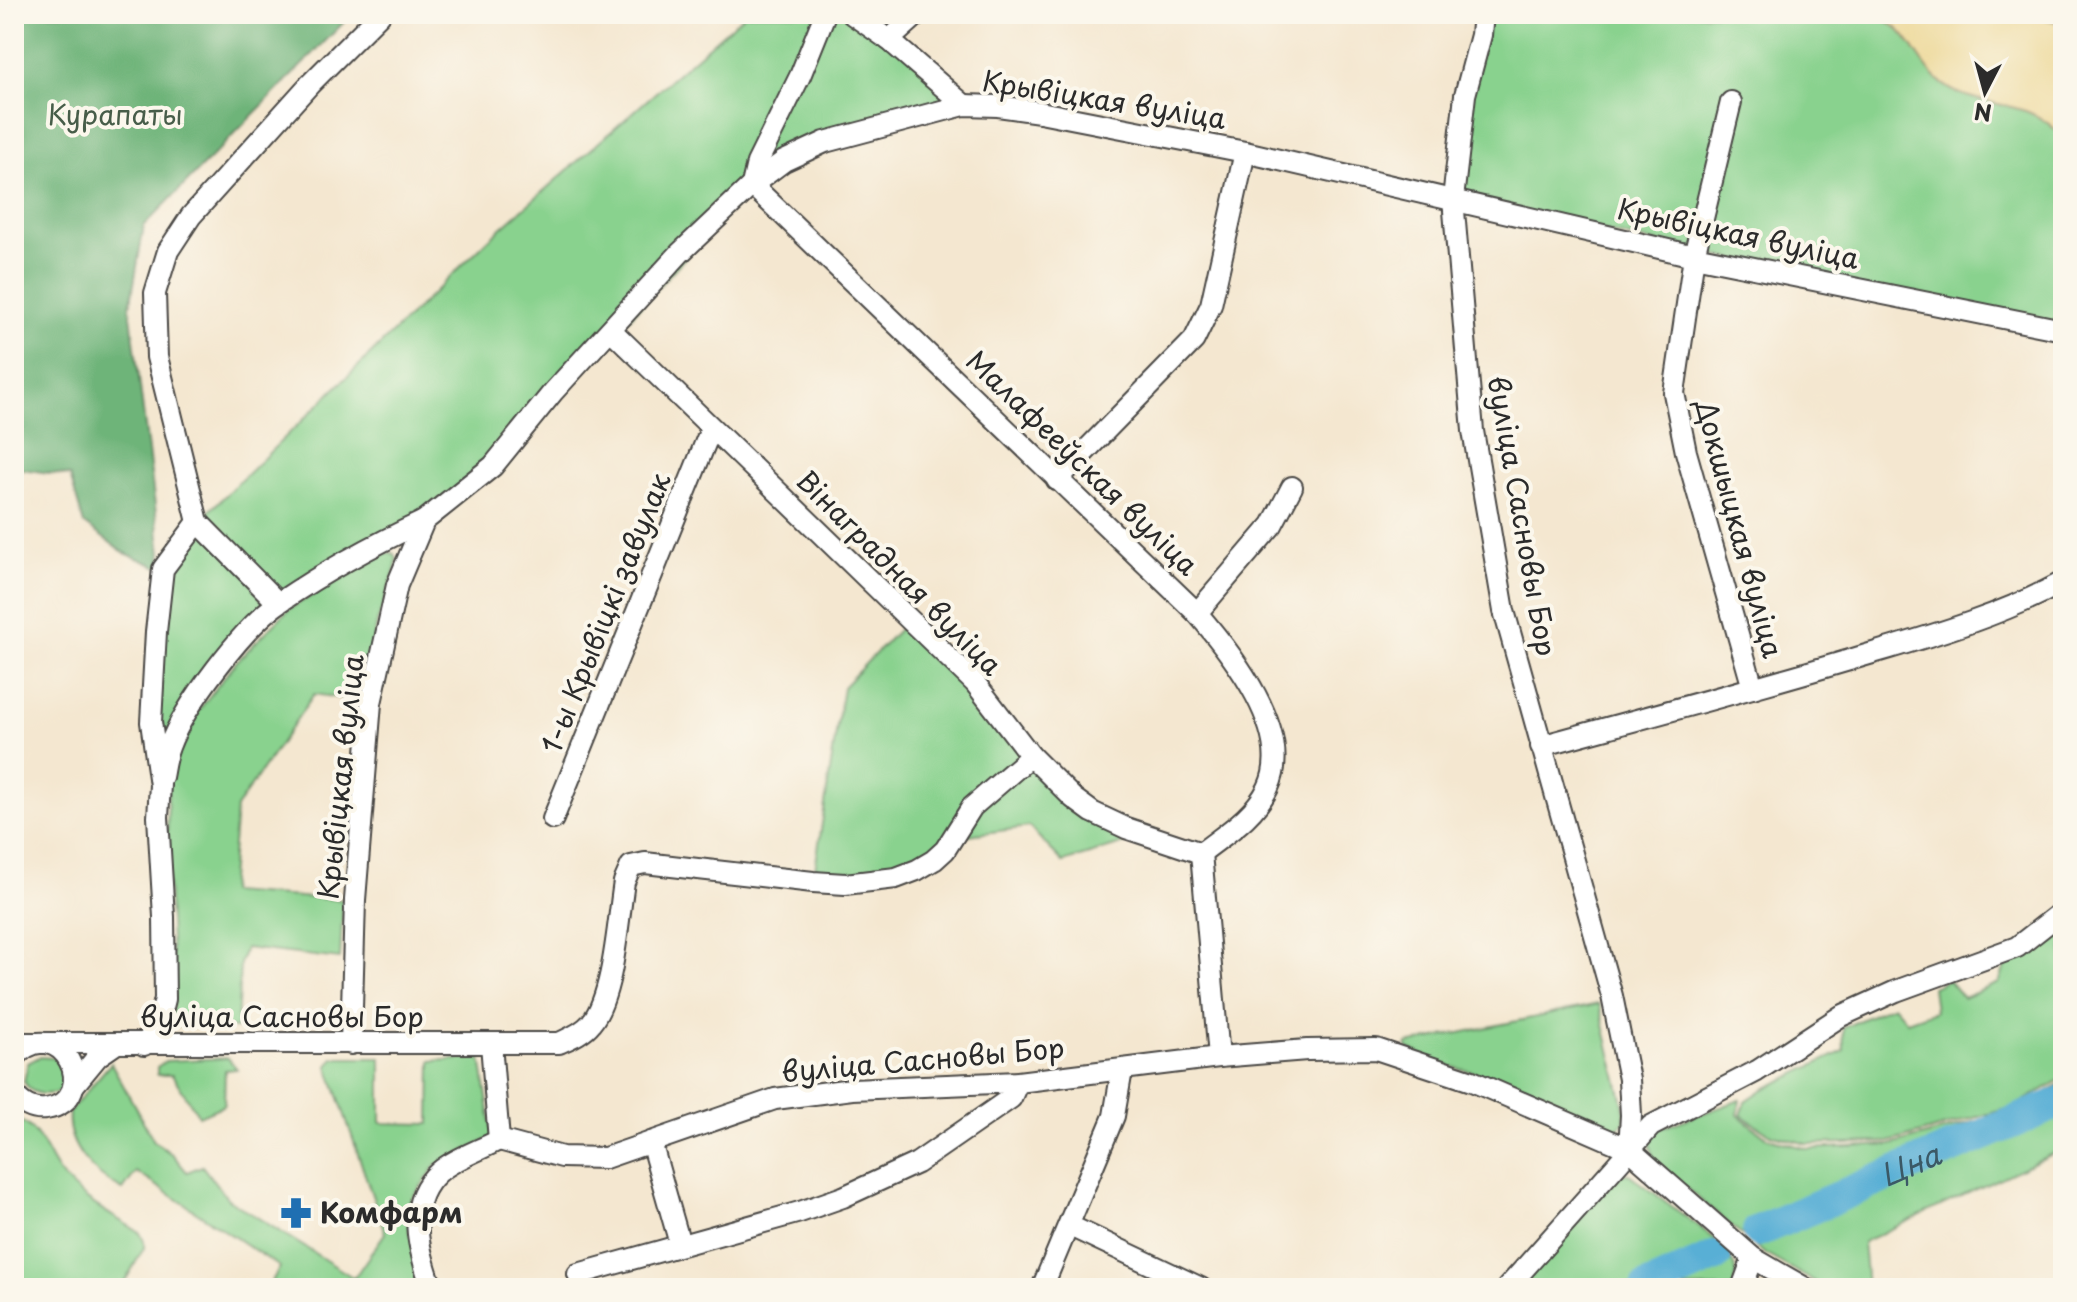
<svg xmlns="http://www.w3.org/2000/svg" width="2077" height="1302" font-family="'Playpen Sans',sans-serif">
<rect width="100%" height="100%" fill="#fbf7ec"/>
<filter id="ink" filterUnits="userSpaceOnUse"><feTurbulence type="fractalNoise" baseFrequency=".0125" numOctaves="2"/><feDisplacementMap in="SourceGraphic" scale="16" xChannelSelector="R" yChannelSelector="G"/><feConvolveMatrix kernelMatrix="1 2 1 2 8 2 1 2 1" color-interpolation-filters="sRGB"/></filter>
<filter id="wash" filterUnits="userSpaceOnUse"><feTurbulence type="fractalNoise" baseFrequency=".006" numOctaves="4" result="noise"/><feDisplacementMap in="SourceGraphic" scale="32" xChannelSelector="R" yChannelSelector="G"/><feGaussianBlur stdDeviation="1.8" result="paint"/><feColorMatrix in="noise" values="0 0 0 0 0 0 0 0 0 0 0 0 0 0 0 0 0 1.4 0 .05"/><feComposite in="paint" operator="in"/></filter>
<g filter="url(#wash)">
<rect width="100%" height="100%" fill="#f4e7d0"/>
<g fill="#89d28e" stroke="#5a7e5c" stroke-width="2">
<path d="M745 14H918L890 39 964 105 825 142 752 185 493 466 278 603 180 725 153 743 163 569 198 522 490 238Z"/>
<path d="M1483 14H1876C1884 20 1895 25 1901 32 1920 53 1929 80 1956 92 1997 110 2029 99 2063 137V330L1453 199Z"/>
<path d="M386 553H393L397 558 396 567 377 623 360 701 314 694 236 808 229 892 343 900 340 959 245 948 240 963 237 1028 171 1026 174 998 167 863 168 786 185 728 236 662 289 609Z"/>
<path d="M909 619 1073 798 1151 835 1063 862 1029 827 953 837 917 870 813 882 843 687Z"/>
<path d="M2063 927V1078L2013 1107 1889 1142 1807 1144 1770 1134 1741 1115 1746 1101 1762 1090 1844 1051 1843 1028 1893 1005 1907 1021 1935 1011 1932 987 1948 980 1963 998 1999 983 2008 958Z"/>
<path d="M1599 1004 1625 1112 1624 1122 1617 1129 1596 1127 1559 1105 1497 1078 1441 1064 1407 1048V1044Z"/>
<path d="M39 1057 53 1058 64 1068 65 1084 56 1093C42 1095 31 1095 24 1081L28 1063Z"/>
<path d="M228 1058 237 1069 225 1070 224 1105 199 1116 172 1075H157V1067L166 1061Z"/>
<path d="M334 1058H381V1123L430 1124 431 1061 481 1058 493 1137 436 1166 411 1200 409 1232 426 1288H279L271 1283 280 1267 136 1172 123 1190C94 1175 65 1147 69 1112L111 1063 154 1141 173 1155 187 1172 202 1166 228 1199 354 1278 385 1233 328 1066Z"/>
<path d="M2063 1082V1149L1863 1242 1867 1288H1826L1765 1254 1666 1171 1654 1158 1650 1144 1656 1130 1740 1100 1738 1115 1768 1138 1808 1149 1891 1145 2014 1111Z"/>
<path d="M14 1119C40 1125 45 1155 60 1174 81 1200 114 1216 140 1233L144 1241V1248L121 1288H14Z"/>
<path d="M1616 1174H1629L1715 1239 1720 1248 1629 1288H1517Z"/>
<path d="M1729 1254 1737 1273 1733 1288H1658Z"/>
</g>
<path fill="#6eb479" stroke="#4c7052" stroke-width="2" d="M14 14H352L144 226 130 307 163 569 125 553 84 524 70 476 14 468Z"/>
<path fill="#eeda9e" stroke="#8c8264" stroke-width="2" d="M1876 14H2030L2063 24V137C2029 99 1997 110 1956 92 1929 80 1920 53 1901 32 1895 25 1884 20 1876 14Z"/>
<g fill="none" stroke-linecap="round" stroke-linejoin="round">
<g stroke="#58afd5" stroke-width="32">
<path id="s1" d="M1758 1231 2063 1101"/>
<path d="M1646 1288 1716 1256"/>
</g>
</g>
</g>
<g filter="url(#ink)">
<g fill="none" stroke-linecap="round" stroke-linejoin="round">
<defs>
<g id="minor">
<path d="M852 14 889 40 964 105"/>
<path d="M1483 14 1481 35 1465 95 1453 199 1473 431 1504 611 1612 996 1629 1079 1631 1115 1629 1149"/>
<path d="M889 40 918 14"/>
<path d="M1731 102 1694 256 1674 393 1686 452 1753 688"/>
<path d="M752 185 757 163 800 76 825 14"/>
<path d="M611 330 975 683 1031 756 1073 798 1092 812 1126 828 1201 853C1225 834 1254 817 1268 788 1295 733 1232 654 1197 613L752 185"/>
<path d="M1057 480 1194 340 1211 305 1245 152"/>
<path d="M278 603 198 522 157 357 155 293 168 251 191 216 310 84 380 14"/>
<path d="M1197 613 1272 525 1292 487"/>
<path d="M1541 746C1643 718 1745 691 1846 661 1919 639 1995 619 2063 582"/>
<path d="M162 777C164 767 165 757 169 747 184 706 243 627 280 602 324 572 375 544 424 521"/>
<path d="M553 819 711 429"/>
<path d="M1201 853 1219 1057"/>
<path d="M14 1043H559C570 1038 583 1033 591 1023 614 996 618 919 624 882L631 866 645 863 813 882 845 884 896 878 917 870 934 860 945 850 972 807 1031 756"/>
<path d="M351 1044 355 900 371 703 397 585 424 521 493 466 553 392 680 253 752 185 784 161 825 142 964 105 998 106 1040 112 1245 152 1694 256 2063 330"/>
<path d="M491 1044 499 1140"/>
<path d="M144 1045 158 1027 165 999 164 917 158 817 160 785 151 722 156 632 163 569 198 522"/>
<path d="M14 1058C61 1007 104 1100 46 1109 33 1111 21 1104 14 1094"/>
<path d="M74 1085 98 1056 114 1045"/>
<path d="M499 1140 562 1157 605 1158 775 1099 852 1089 1018 1082 1219 1057 1307 1050 1376 1049 1472 1081 1629 1149 1753 1258 1805 1288"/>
<path d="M651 1142 680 1244"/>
<path d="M1070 1226 1201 1288"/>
<path d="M578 1274 800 1212 843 1197 917 1163 1011 1098 1018 1082"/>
<path d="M432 1288C419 1251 404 1203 439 1172 454 1159 480 1150 499 1140"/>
<path d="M1042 1288 1114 1116 1122 1070"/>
<path d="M1507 1288 1651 1126 1757 1071 1841 1016 1896 991 2017 947 2063 911"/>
<path d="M1742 1288 1753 1258"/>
</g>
</defs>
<use href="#minor" stroke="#494744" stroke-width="24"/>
<use href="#minor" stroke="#fff" stroke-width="20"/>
</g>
</g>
<defs>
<symbol id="pharmacy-bare" viewBox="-9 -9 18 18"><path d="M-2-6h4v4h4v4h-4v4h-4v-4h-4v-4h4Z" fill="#1f6fb2" stroke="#fbf7ec" stroke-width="2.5" paint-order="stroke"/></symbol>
</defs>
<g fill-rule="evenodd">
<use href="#pharmacy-bare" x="274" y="1191" width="44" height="44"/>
</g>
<g text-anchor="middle" stroke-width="8" stroke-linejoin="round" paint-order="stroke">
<g font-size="28" fill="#2b2b2b" stroke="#fbf7ec">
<text transform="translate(1104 100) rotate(9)" y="10">Крывіцкая вуліца</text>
<text transform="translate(1738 234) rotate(12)" y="10">Крывіцкая вуліца</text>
<text transform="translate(1082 463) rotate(44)" y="10">Малафееўская вуліца</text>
<text transform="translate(1522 516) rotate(80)" y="10">вуліца Сасновы Бор</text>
<text transform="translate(1739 529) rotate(75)" y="10">Докшыцкая вуліца</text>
<text transform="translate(899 573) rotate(45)" y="10">Вінаградная вуліца</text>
<text transform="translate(606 613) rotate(-68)" y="10">1-ы Крывіцкі завулак</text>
<text transform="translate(341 777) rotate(-84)" y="10">Крывіцкая вуліца</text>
<text x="282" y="1027">вуліца Сасновы Бор</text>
<text transform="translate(923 1060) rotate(-5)" y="10">вуліца Сасновы Бор</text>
</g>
<g font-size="28" fill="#475d49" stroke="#fbf7ec">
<text x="115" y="125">Курапаты</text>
</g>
<g font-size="28" font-weight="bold" fill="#2b2b2b" stroke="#fbf7ec" text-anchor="start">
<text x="320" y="1223">Комфарм</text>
</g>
<g font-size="30" font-style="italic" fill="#3b5966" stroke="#fbf7ec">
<text dy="10" stroke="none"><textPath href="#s1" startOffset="166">Цна</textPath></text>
</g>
</g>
<rect width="2077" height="1302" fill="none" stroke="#fbf7ec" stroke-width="48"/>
<g transform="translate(1985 92) rotate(186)" stroke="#fbf7ec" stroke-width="6" paint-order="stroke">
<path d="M0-6L14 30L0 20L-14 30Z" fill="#2b2b2b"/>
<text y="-12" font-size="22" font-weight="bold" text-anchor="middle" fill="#2b2b2b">N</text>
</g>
</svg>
